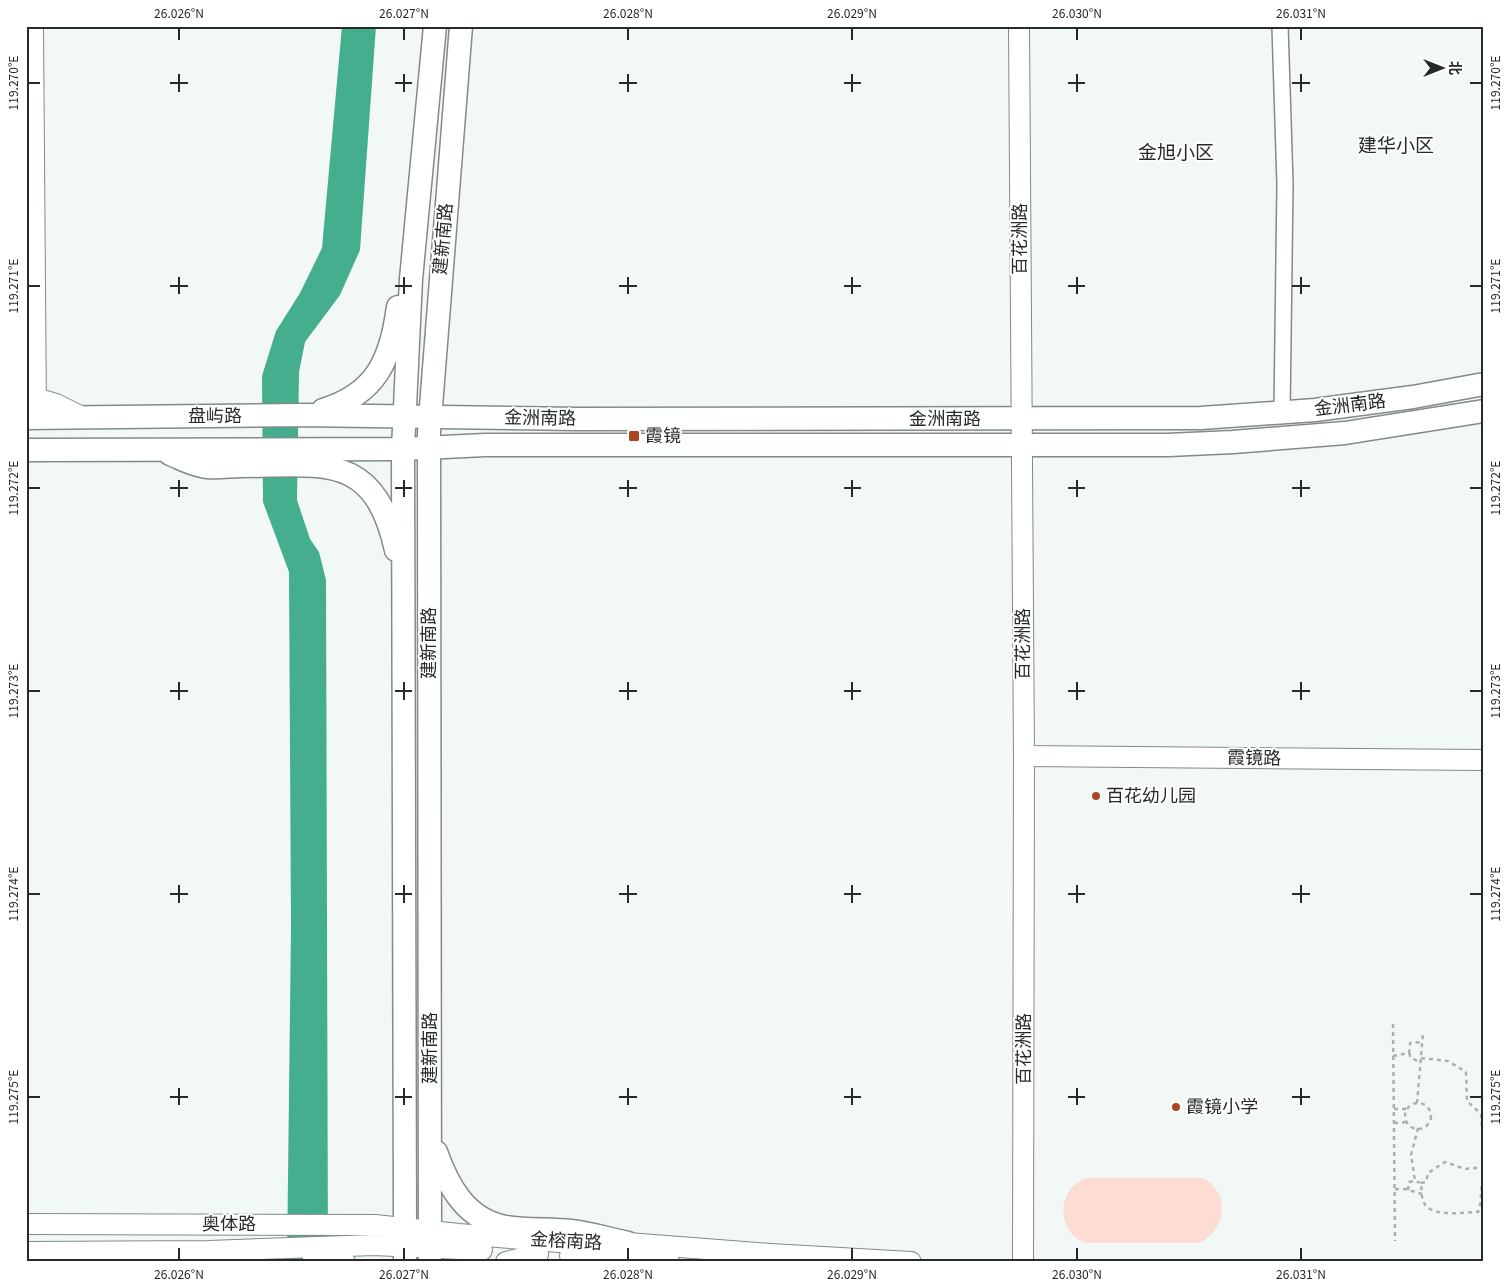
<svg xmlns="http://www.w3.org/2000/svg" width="1510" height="1288" font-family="Georgia,'Noto Sans SC',serif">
<rect width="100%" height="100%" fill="#f1f8f5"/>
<path fill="#fdddd3" d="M1087 1178H1203C1232 1194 1225 1229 1200 1243H1084C1056 1230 1056 1188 1087 1178Z"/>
<path fill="#45ae8e" d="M342 26H376L360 250 340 295 305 342 299 372 297 500 310 539 319 552 326 580 328 1262H287L291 927 289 572 263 502 262 376 276 331 300 293 322 248Z"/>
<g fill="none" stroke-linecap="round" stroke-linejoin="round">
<defs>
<path id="street" d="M1280 26 1285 184 1282 413"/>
<g id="secondary">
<path d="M33 26 36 417"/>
<path d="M1019 26 1024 756 1023 1262"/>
<path d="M26 395 56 404 80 416"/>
<path d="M1024 756 1484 760"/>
<path d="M26 1224 375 1225 459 1234 572 1243H628L770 1254 911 1262"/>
<path d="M26 1252 209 1251 374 1245 482 1250"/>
<path d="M570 1256 669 1262"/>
<path d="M313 1258H330L345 1262"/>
<path d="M506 1262 538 1254"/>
</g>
<g id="primary">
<path d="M323 410C376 394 391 360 398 307"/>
<path d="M26 418 302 415 578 419 1201 418 1315 410 1413 397 1484 384"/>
<path d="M26 450 403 449 485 445H1168L1233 442 1345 433 1484 411"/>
<path d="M170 454C180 458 191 464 202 466 214 469 229 466 241 466 323 466 374 451 396 550"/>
<path d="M436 1152C448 1186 466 1220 506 1227 527 1230 550 1229 571 1231 590 1233 609 1239 628 1243"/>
<path d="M405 1228 403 449 411 279 435 26"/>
<path d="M405 1246V1262"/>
<path d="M430 1262 429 432 461 26"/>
</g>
</defs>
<use href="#street" stroke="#838a87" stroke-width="18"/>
<use href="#secondary" stroke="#838a87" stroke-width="22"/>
<use href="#primary" stroke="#838a87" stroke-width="25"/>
<g stroke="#abb1ae" stroke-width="2.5" stroke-dasharray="4 4" stroke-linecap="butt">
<path d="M1393 1024 1395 1241"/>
<path d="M1409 1053 1411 1058 1420 1062"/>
<path d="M1393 1056 1409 1053 1410 1043 1422 1042"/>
<path d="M1421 1058 1448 1061 1466 1072 1467 1101 1481 1114 1484 1153"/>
<path d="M1417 1103 1423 1033"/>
<circle cx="1418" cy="1116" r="13"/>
<path d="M1394 1109H1407"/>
<path d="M1394 1123 1407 1122"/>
<path d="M1418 1128 1411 1155 1415 1181 1421 1183C1422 1189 1421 1198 1424 1203 1432 1218 1464 1212 1478 1212 1483 1201 1479 1189 1484 1178"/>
<path d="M1421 1183 1426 1182 1428 1173 1445 1162 1465 1169 1484 1167"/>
<path d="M1395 1189H1405L1422 1194"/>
<path d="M1408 1190 1409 1182 1414 1181"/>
</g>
<use href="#street" stroke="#fff" stroke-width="15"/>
<use href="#secondary" stroke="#fff" stroke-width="20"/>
<use href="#primary" stroke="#fff" stroke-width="22"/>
</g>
<path fill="none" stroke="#272a29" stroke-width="2" d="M179 28V40M404 28V40M628 28V40M852 28V40M1077 28V40M1301 28V40M179 74V92M404 74V92M628 74V92M852 74V92M1077 74V92M1301 74V92M28 83H40M170 83H188M395 83H412M619 83H637M844 83H861M1068 83H1085M1292 83H1310M1470 83H1482M179 277V294M404 277V294M628 277V294M852 277V294M1077 277V294M1301 277V294M28 286H40M170 286H188M395 286H412M619 286H637M844 286H861M1068 286H1085M1292 286H1310M1470 286H1482M179 480V497M404 480V497M628 480V497M852 480V497M1077 480V497M1301 480V497M28 488H40M170 488H188M395 488H412M619 488H637M844 488H861M1068 488H1085M1292 488H1310M1470 488H1482M179 682V700M404 682V700M628 682V700M852 682V700M1077 682V700M1301 682V700M28 691H40M170 691H188M395 691H412M619 691H637M844 691H861M1068 691H1085M1292 691H1310M1470 691H1482M179 885V903M404 885V903M628 885V903M852 885V903M1077 885V903M1301 885V903M28 894H40M170 894H188M395 894H412M619 894H637M844 894H861M1068 894H1085M1292 894H1310M1470 894H1482M179 1088V1105M404 1088V1105M628 1088V1105M852 1088V1105M1077 1088V1105M1301 1088V1105M28 1097H40M170 1097H188M395 1097H412M619 1097H637M844 1097H861M1068 1097H1085M1292 1097H1310M1470 1097H1482M179 1248V1260M404 1248V1260M628 1248V1260M852 1248V1260M1077 1248V1260M1301 1248V1260"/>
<g fill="#ad4523" stroke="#fff" stroke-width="2">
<rect x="628" y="430" width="12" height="12" rx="2.5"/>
<circle cx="1096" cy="796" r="5"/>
<circle cx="1176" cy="1107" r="5"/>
</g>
<g text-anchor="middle" stroke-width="4" stroke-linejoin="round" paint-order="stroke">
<g font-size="18" fill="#272a29" stroke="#fff">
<text transform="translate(443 239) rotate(-85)" y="6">建新南路</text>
<text transform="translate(1020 239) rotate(-90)" y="6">百花洲路</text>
<text transform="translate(1350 405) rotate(-7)" y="6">金洲南路</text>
<text x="215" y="422">盘屿路</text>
<text transform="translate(540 418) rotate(1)" y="6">金洲南路</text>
<text x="945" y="425">金洲南路</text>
<text transform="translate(429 643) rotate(-90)" y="6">建新南路</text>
<text transform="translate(1023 644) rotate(-90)" y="6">百花洲路</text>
<text transform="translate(1254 758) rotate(1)" y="6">霞镜路</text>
<text transform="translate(430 1048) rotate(-90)" y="6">建新南路</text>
<text transform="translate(1024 1049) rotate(-90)" y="6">百花洲路</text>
<text x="229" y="1230">奥体路</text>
<text transform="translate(566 1241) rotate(3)" y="6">金榕南路</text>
</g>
<g font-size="18" fill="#272a29" stroke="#fff" text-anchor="start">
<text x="645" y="442">霞镜</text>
<text x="1106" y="802">百花幼儿园</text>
<text x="1186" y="1113">霞镜小学</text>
</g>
<g font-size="19" fill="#272a29" stroke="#fff">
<text x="1396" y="152">建华小区</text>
<text x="1176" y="159">金旭小区</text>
</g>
</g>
<rect width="1510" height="1288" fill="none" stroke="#ffffff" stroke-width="55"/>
<g transform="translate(1442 68) rotate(90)" stroke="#ffffff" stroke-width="4" paint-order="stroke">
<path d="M0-4L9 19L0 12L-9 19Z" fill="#272a29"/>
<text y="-8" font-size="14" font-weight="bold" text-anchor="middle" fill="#272a29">北</text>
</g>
<rect x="28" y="28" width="1454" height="1232" fill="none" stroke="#272a29" stroke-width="2"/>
<g font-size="12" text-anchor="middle" fill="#272a29">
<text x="179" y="18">26.026°N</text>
<text x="404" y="18">26.027°N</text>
<text x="628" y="18">26.028°N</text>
<text x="852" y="18">26.029°N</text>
<text x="1077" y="18">26.030°N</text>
<text x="1301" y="18">26.031°N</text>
<text transform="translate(1496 83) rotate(-90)" y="4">119.270°E</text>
<text transform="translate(14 83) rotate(-90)" y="4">119.270°E</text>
<text transform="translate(1496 286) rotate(-90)" y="4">119.271°E</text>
<text transform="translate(14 286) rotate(-90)" y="4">119.271°E</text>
<text transform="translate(1496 488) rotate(-90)" y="4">119.272°E</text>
<text transform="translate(14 488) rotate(-90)" y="4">119.272°E</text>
<text transform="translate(1496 691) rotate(-90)" y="4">119.273°E</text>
<text transform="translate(14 691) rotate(-90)" y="4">119.273°E</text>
<text transform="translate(1496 894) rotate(-90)" y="4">119.274°E</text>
<text transform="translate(14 894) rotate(-90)" y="4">119.274°E</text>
<text transform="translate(1496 1097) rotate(-90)" y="4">119.275°E</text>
<text transform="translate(14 1097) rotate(-90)" y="4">119.275°E</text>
<text x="179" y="1279">26.026°N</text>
<text x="404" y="1279">26.027°N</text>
<text x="628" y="1279">26.028°N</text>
<text x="852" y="1279">26.029°N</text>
<text x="1077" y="1279">26.030°N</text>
<text x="1301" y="1279">26.031°N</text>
</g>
</svg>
